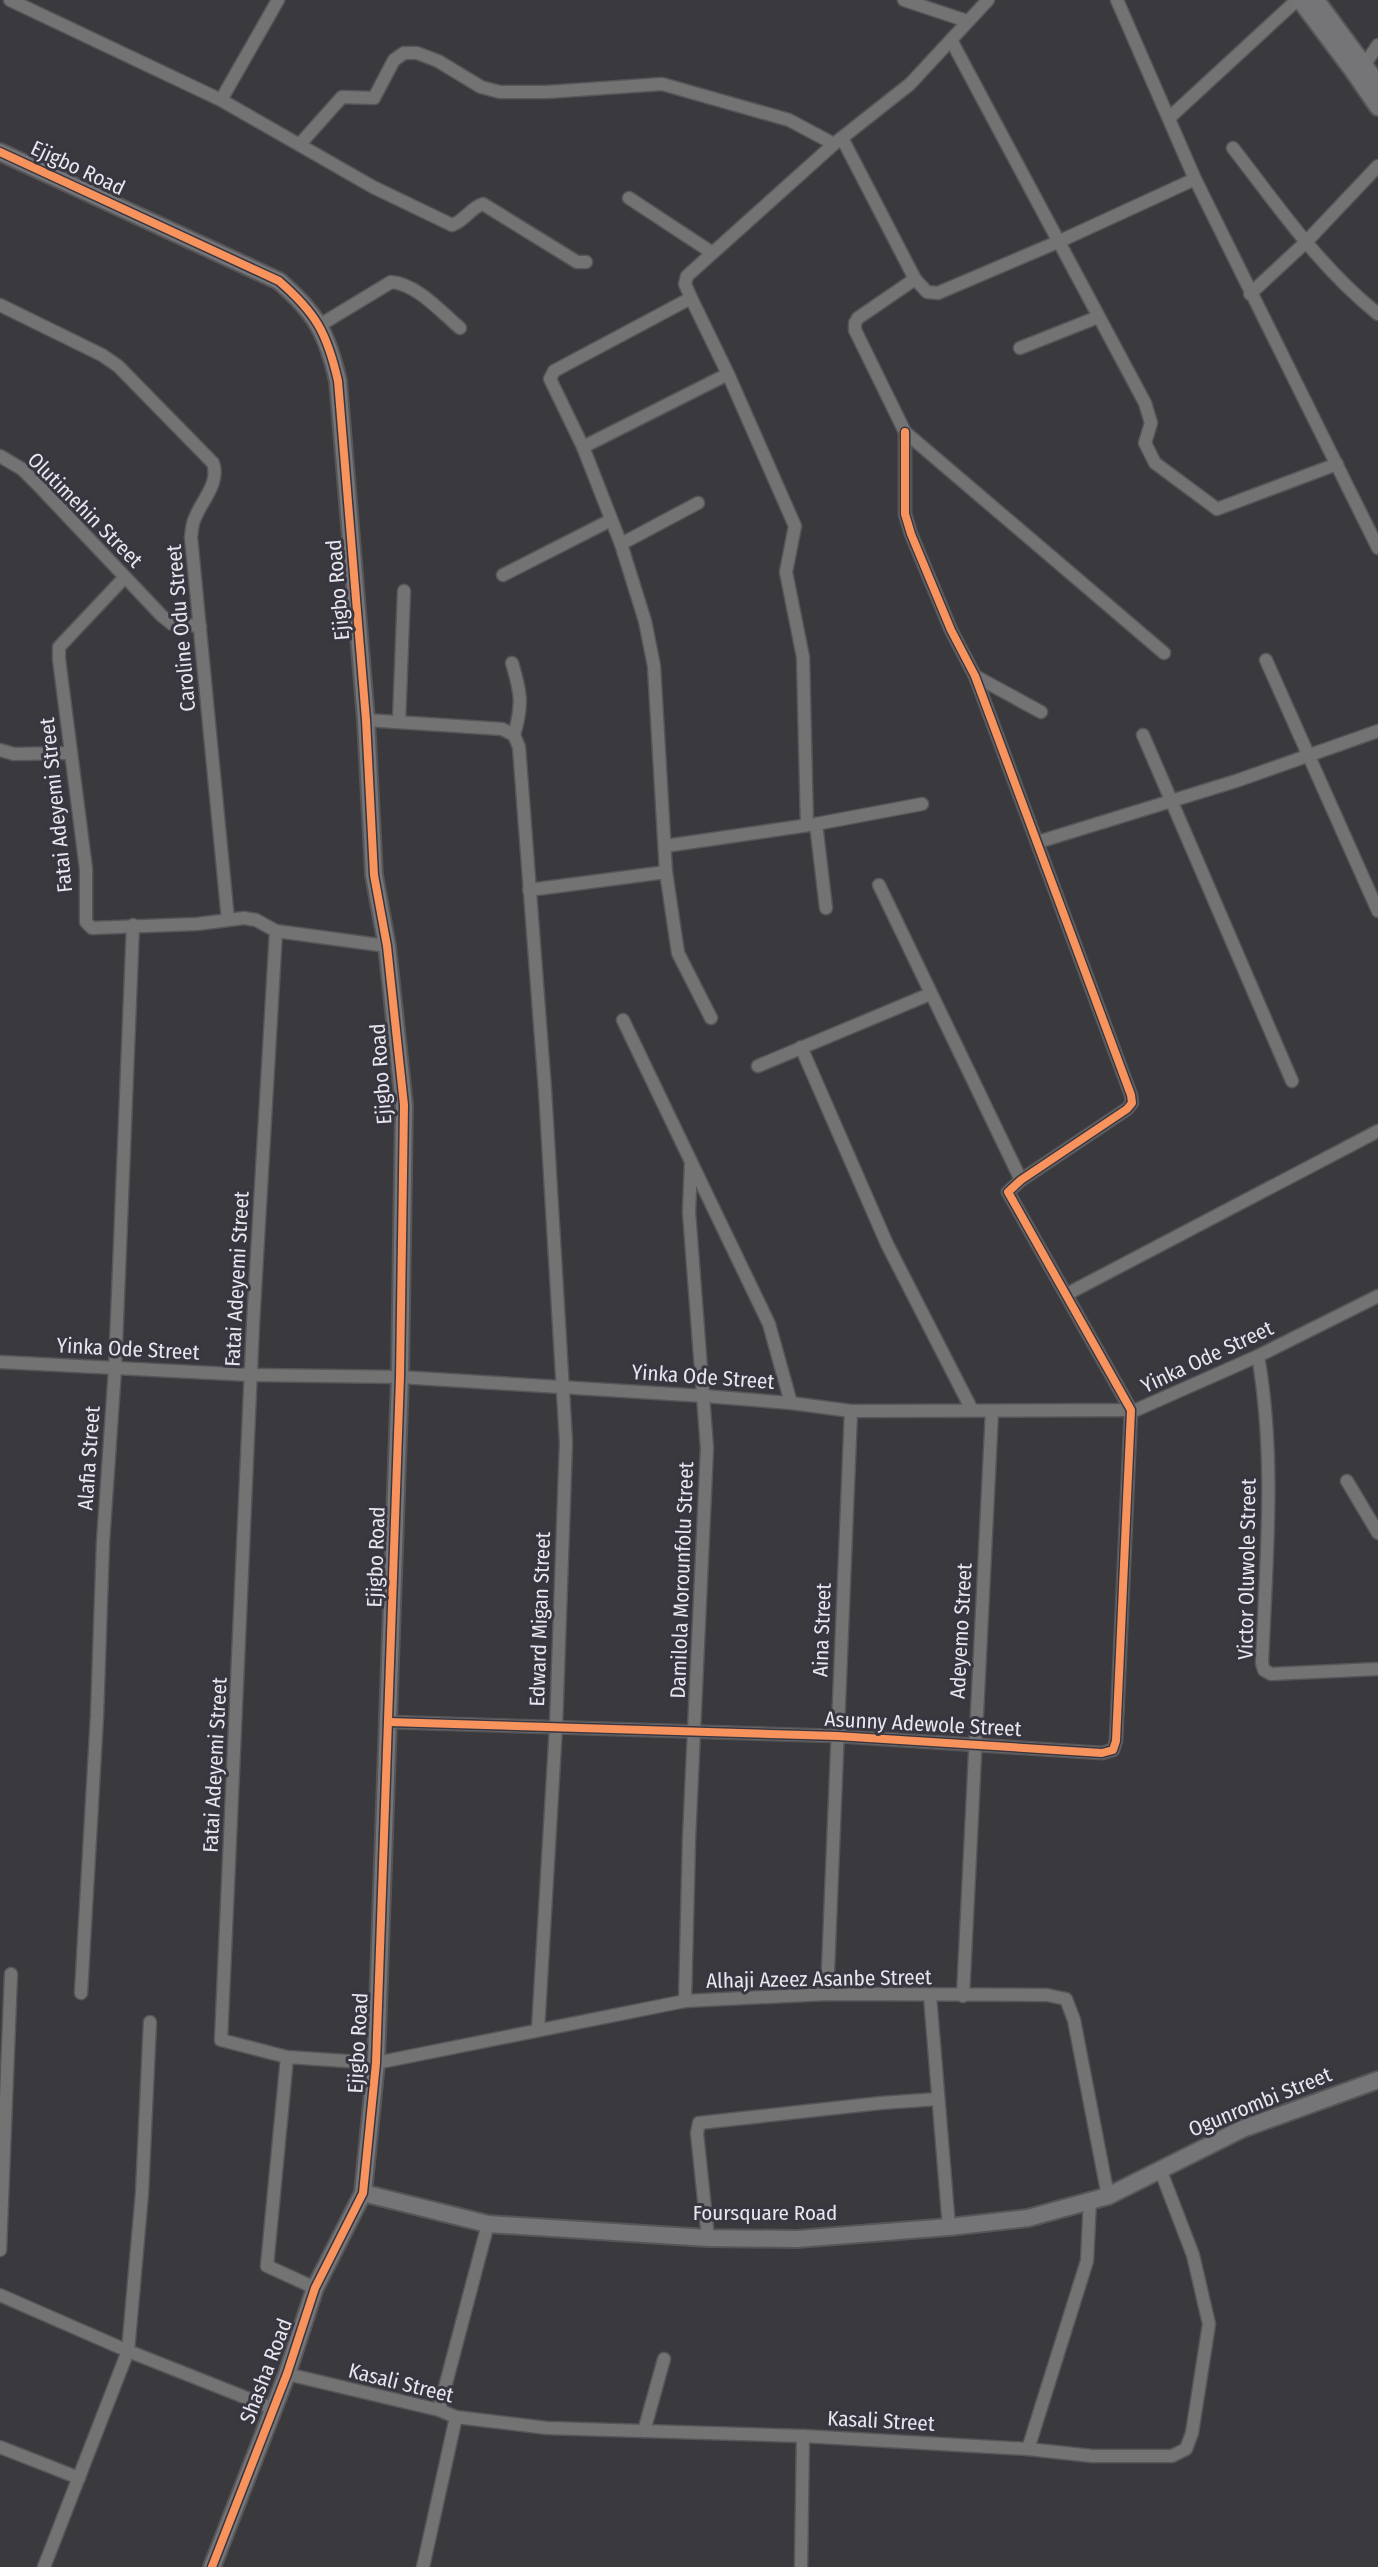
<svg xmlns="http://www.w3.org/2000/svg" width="1378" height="2567" font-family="'Fira Sans Condensed',sans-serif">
<rect width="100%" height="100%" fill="#39393e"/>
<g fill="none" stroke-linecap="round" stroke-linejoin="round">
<defs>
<g id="street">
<path d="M10 0 221 100 373 187 452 225C465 221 471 207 483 204L577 262H586"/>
<path d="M904 0 967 21"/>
<path d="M1117 0 1195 179 1378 548"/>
<path d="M951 40 1145 403 1151 423 1145 443 1155 463 1217 509 1337 464"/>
<path d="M1365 64 1378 45"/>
<path d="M221 100 278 0"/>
<path d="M1169 118 1297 0"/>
<path d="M842 138 915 279 927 292 938 293 1060 241 1195 179"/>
<path d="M300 144 342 97 374 98 394 60 404 53H417L438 61 481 87 500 92H547L662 84 789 120 834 144"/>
<path d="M1233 148C1278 206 1320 268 1378 314"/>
<path d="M629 198 711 252"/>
<path d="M915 279 858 318 855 323V330L905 432 1164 653"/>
<path d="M1250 294 1306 242 1378 166"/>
<path d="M691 298 554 371 550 379 583 447 621 544 645 621 654 666 666 872 678 953 711 1018"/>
<path d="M0 305 102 355 118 366 213 463C220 483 202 500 195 518 192 523 192 531 191 537L228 920"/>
<path d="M320 325 391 282C417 284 441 312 460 328"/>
<path d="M1020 348 1098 317"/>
<path d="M583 447 728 374"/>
<path d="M0 456 22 469 39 486 162 616 172 624 200 626"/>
<path d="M621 544 698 503"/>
<path d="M503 575 611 520"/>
<path d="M125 577 59 647V659L86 869V922L92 928 197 924 244 918 256 920 276 931 387 946"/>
<path d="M1266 660 1378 911"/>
<path d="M512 663C521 693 523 704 514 735"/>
<path d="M975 676 1041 712"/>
<path d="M366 720 502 729 514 735 519 747 545 1090 566 1442 556 1726 538 2030"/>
<path d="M399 721 404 591"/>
<path d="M1143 735 1292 1081"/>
<path d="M0 750 14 754 71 753"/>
<path d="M816 824 826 908"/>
<path d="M807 825 803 657 786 572 795 526 728 374 691 298 685 284 687 276 834 144 910 84 988 0"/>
<path d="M1038 842 1236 781 1378 731"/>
<path d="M665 846 816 824 922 804"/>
<path d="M879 885 1021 1180"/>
<path d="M529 890 666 872"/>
<path d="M276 931 253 1324 221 2040 287 2057 376 2063 685 2001 827 1994 1047 1995 1066 1999 1074 2020 1108 2196"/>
<path d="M623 1020 769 1324 791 1403"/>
<path d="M801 1047 887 1244 972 1410"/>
<path d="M758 1066 930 994"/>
<path d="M1067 1294 1378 1131"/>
<path d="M1258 1356C1276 1458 1266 1561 1262 1663L1264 1670 1271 1674 1378 1669"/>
<path d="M0 1362 251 1375 400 1377 704 1396 791 1403 851 1411 1136 1410 1258 1356 1378 1296"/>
<path d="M1347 1481 1378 1533"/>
<path d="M389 1722 837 1736 1102 1753 1113 1750 1116 1741 1131 1410 1008 1192 1021 1180 1127 1109 1132 1103 1131 1095 975 676 951 630 911 534 905 514V432"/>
<path d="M81 1993 97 1716 103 1542 115 1369 133 925"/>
<path d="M827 1994 851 1411"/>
<path d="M930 1996 949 2227"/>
<path d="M963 1996 992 1411"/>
<path d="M685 2001 689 1839 707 1448 689 1212 691 1162"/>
<path d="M287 2057 267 2266 315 2288"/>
<path d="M708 2238 697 2133 699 2123 881 2103 938 2099"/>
<path d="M0 2250 11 1974"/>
<path d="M0 2295 128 2351 272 2408"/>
<path d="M287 2374 439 2410 456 2417 547 2428 803 2436 1028 2449 1092 2456H1172L1186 2449 1192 2433 1209 2324 1193 2255 1160 2169"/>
<path d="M439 2410 488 2224"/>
<path d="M644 2431 664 2359"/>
<path d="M0 2447 79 2478"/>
<path d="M1028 2449 1087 2261 1090 2200"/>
<path d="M44 2567 128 2351 142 2193 150 2022"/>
<path d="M423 2567 456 2417"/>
<path d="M801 2567 803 2436"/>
</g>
<g id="secondary">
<path d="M1300 0 1354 72 1378 107"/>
<path d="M1316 0 1378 84"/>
<path d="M0 152 279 281C316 313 327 333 338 381L366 720 374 875 387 946 404 1105 400 1377 376 2063 363 2193 315 2288 287 2374 212 2567"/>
<path d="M363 2193 488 2224 708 2238 797 2239 949 2227 1028 2218 1108 2196 1242 2129 1378 2080"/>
</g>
</defs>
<use href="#street" stroke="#565659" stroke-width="15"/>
<use href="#secondary" stroke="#565659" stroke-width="20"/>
<use href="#street" stroke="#737374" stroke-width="12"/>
<use href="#secondary" stroke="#757578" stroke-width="16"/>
<defs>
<g id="cycleway">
<path d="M0 152 279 281C316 313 327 333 338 381L366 720 374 875 387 946 404 1105 400 1377 376 2063 363 2193 315 2288 287 2374 212 2567"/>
<path d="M389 1722 837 1736 1102 1753 1113 1750 1116 1741 1131 1410 1008 1192 1021 1180 1127 1109 1132 1103 1131 1095 975 676 951 630 911 534 905 514V432"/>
</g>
</defs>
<use href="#cycleway" stroke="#383641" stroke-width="11"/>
<use href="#cycleway" stroke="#f8935d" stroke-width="8"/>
</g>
<g text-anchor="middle" stroke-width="6" stroke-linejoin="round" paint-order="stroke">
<g font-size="21" fill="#e7e6ed" stroke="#383641">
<text transform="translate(78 168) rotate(25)" y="7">Ejigbo Road</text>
<text transform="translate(85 510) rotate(45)" y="7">Olutimehin Street</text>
<text transform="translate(338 590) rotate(-95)" y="7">Ejigbo Road</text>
<text transform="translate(181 628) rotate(-95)" y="7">Caroline Odu Street</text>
<text transform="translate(56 805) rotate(-96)" y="7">Fatai Adeyemi Street</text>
<text transform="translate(381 1074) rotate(-94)" y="7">Ejigbo Road</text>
<text transform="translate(237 1279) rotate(-87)" y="7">Fatai Adeyemi Street</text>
<text transform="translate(128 1349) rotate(3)" y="7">Yinka Ode Street</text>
<text transform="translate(1207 1357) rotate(-25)" y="7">Yinka Ode Street</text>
<text transform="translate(703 1377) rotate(4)" y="7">Yinka Ode Street</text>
<text transform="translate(89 1458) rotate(-86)" y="7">Alafia Street</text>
<text transform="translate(376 1557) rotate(-88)" y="7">Ejigbo Road</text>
<text transform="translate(1247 1569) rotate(-89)" y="7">Victor Oluwole Street</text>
<text transform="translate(682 1580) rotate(-88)" y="7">Damilola Morounfolu Street</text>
<text transform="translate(540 1619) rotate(-88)" y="7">Edward Migan Street</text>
<text transform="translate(822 1630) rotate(-88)" y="7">Aina Street</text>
<text transform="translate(961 1631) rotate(-87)" y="7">Adeyemo Street</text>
<text transform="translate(923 1724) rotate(3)" y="7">Asunny Adewole Street</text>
<text transform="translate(215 1765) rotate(-87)" y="7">Fatai Adeyemi Street</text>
<text transform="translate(819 1979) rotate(-1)" y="7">Alhaji Azeez Asanbe Street</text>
<text transform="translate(358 2043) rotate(-87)" y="7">Ejigbo Road</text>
<text transform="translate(1260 2102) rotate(-22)" y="7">Ogunrombi Street</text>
<text x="765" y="2220">Foursquare Road</text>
<text transform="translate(266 2371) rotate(-69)" y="7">Shasha Road</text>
<text transform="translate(401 2383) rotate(14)" y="7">Kasali Street</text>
<text transform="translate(881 2421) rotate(3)" y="7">Kasali Street</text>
</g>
</g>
</svg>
